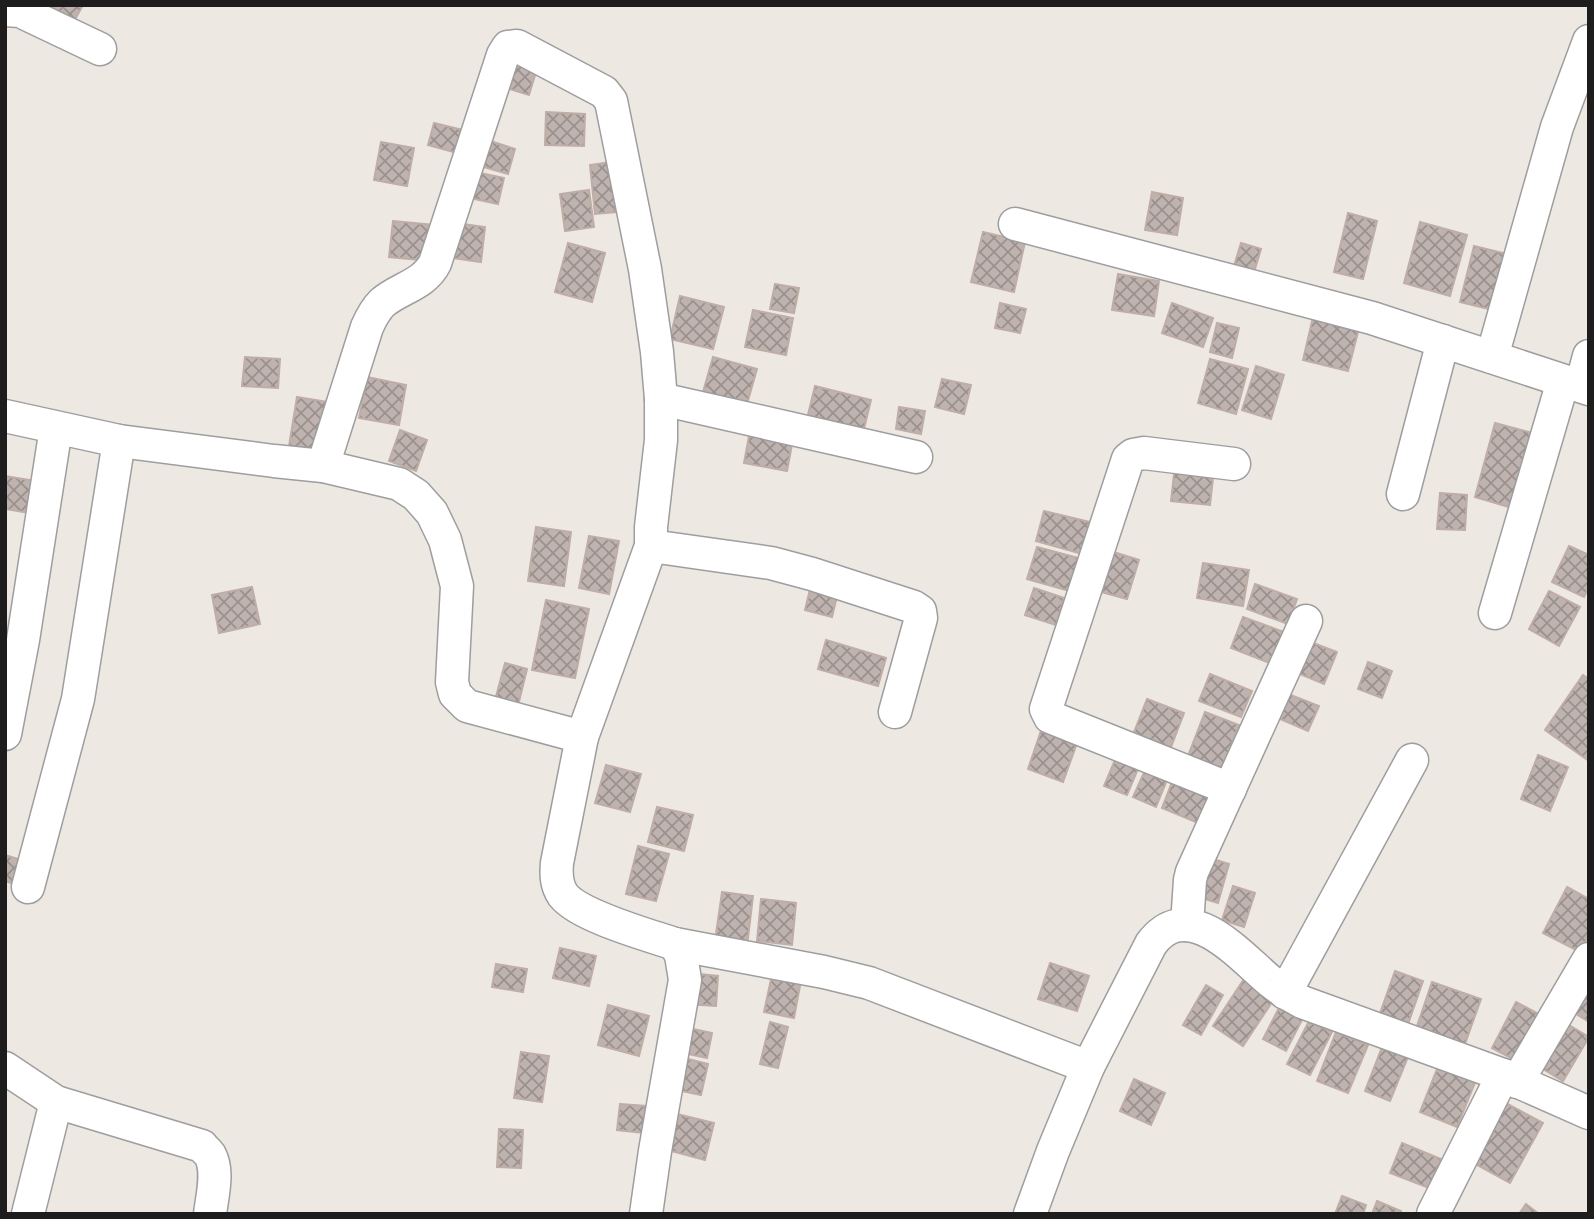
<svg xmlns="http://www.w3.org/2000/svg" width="1594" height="1219" font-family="Roboto,sans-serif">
<defs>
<pattern id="building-cross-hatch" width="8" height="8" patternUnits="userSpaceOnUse" patternTransform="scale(1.75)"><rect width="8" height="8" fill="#beb3af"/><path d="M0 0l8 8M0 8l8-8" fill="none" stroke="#9a918e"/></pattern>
</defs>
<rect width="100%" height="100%" fill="#eee8e3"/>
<g fill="url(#building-cross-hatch)" stroke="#bfada6" stroke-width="2">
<path d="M47 5H83L69 30 42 14Z"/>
<path d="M510 53 539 62 529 95 500 86Z"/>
<path d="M546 112 585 114 584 146 545 145Z"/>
<path d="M434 123 467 131 461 154 428 145Z"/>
<path d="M484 139 515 149 508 174 477 165Z"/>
<path d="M381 142 414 148 407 186 374 180Z"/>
<path d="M611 162 616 212 595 214 590 165Z"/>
<path d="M471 171 504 178 498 204 465 197Z"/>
<path d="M589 190 594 227 565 231 560 194Z"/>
<path d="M1152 192 1183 198 1177 235 1145 230Z"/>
<path d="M1348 213 1377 221 1363 279 1334 272Z"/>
<path d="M393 221 434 225 430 261 389 257Z"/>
<path d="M1420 222 1467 235 1450 296 1404 283Z"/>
<path d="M456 223 485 227 481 262 452 258Z"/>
<path d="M983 232 1025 242 1014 292 971 282Z"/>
<path d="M568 243 605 253 592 302 555 292Z"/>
<path d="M1241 243 1261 249 1254 272 1234 266Z"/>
<path d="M1474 246 1511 255 1497 311 1460 302Z"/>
<path d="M1118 274 1159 281 1154 316 1112 310Z"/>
<path d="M775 284 799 288 794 313 770 309Z"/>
<path d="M680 296 724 307 713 349 670 339Z"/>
<path d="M1000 303 1026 309 1020 333 995 328Z"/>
<path d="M1172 303 1213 318 1203 347 1162 333Z"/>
<path d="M753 310 793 318 786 355 745 347Z"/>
<path d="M1313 317 1359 328 1348 371 1303 360Z"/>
<path d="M1217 323 1239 328 1232 358 1210 352Z"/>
<path d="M245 357 280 359 278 388 242 386Z"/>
<path d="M713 357 757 369 747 404 703 392Z"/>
<path d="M1210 359 1248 369 1236 414 1198 403Z"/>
<path d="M1256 366 1284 375 1271 419 1242 410Z"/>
<path d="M367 377 406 385 399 425 359 418Z"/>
<path d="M942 379 971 385 964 414 935 407Z"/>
<path d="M815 386 871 400 862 437 806 423Z"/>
<path d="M297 397 328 402 321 450 289 446Z"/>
<path d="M899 407 925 411 921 434 896 429Z"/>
<path d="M1495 423 1540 435 1519 510 1475 497Z"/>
<path d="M400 430 427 440 416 471 389 461Z"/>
<path d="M750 431 793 439 787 471 744 463Z"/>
<path d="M1175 465 1214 469 1210 505 1171 501Z"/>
<path d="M5 476 36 481 30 513 5 509Z"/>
<path d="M1440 493 1467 495 1465 530 1437 529Z"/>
<path d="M1044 511 1094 523 1086 555 1036 541Z"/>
<path d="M536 527 571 532 564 586 528 581Z"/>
<path d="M589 536 619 541 609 594 579 588Z"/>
<path d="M1569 546 1589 555V587L1584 597 1552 582Z"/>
<path d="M1037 547 1082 559 1073 592 1027 579Z"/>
<path d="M1107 550 1139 560 1127 599 1094 590Z"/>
<path d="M1203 563 1249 570 1243 606 1197 598Z"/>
<path d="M812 581 839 588 832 617 805 610Z"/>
<path d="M1255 584 1297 599 1288 624 1247 609Z"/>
<path d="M252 587 260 624 219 633 212 595Z"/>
<path d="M1034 588 1064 598 1056 625 1025 615Z"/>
<path d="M1549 591 1580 607 1559 646 1529 629Z"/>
<path d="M546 600 589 609 575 678 532 670Z"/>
<path d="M1243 617 1284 632 1272 664 1231 648Z"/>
<path d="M1303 639 1337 652 1324 684 1290 670Z"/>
<path d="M826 640 886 658 878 686 818 669Z"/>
<path d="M1368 662 1392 671 1382 698 1358 689Z"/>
<path d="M505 663 527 669 517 710 494 704Z"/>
<path d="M1210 674 1252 691 1241 717 1199 701Z"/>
<path d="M1583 675 1589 679V761L1545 730Z"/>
<path d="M1283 692 1319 706 1308 731 1273 716Z"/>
<path d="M1147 699 1184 713 1168 755 1131 740Z"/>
<path d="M1205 712 1239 725 1222 769 1188 756Z"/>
<path d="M1045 719 1081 732 1063 782 1028 769Z"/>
<path d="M1117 755 1140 764 1127 795 1104 786Z"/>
<path d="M1538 755 1568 767 1550 811 1521 799Z"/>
<path d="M606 765 641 774 630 812 595 803Z"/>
<path d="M1147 766 1169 775 1156 807 1133 797Z"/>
<path d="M1174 777 1210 792 1198 823 1162 808Z"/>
<path d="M657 807 693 815 684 851 648 842Z"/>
<path d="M638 846 669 854 656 901 626 894Z"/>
<path d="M5 855 21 860 14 884 5 881Z"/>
<path d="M1203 856 1229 864 1218 903 1192 895Z"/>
<path d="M1233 886 1255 893 1244 927 1222 920Z"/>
<path d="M1567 887 1589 899V935L1580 952 1543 933Z"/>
<path d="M722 892 753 896 747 946 715 941Z"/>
<path d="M761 899 796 903 792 945 757 941Z"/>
<path d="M560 948 596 956 589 986 553 978Z"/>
<path d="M1050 963 1089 976 1077 1011 1038 999Z"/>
<path d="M496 964 527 969 523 992 492 987Z"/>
<path d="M1589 967V1022L1565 1007Z"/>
<path d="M773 970 802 975 794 1018 764 1012Z"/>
<path d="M1395 971 1423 981 1406 1030 1378 1019Z"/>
<path d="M689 973 718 976 716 1006 686 1004Z"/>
<path d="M1248 973 1278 993 1243 1046 1213 1026Z"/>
<path d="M1432 982 1481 999 1461 1055 1413 1038Z"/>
<path d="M1206 985 1223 995 1201 1035 1183 1025Z"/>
<path d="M1282 1002 1305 1014 1286 1051 1263 1039Z"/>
<path d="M1516 1002 1548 1019 1524 1065 1492 1048Z"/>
<path d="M608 1005 649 1016 639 1056 598 1045Z"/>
<path d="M1559 1019 1589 1037 1563 1081 1533 1063Z"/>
<path d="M1309 1021 1332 1032 1310 1075 1287 1064Z"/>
<path d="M770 1022 788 1027 778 1068 760 1064Z"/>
<path d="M684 1027 712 1033 707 1058 679 1052Z"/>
<path d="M1336 1032 1368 1045 1348 1093 1317 1081Z"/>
<path d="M1384 1042 1410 1052 1390 1101 1365 1091Z"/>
<path d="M521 1052 549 1056 542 1102 514 1098Z"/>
<path d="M684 1058 708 1064 701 1095 677 1090Z"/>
<path d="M1439 1064 1476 1080 1457 1127 1420 1112Z"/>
<path d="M1134 1079 1165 1093 1151 1125 1120 1111Z"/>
<path d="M1502 1101 1543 1123 1510 1183 1470 1161Z"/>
<path d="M620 1104 646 1106 643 1133 617 1130Z"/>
<path d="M673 1113 714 1123 705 1160 664 1149Z"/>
<path d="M499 1129 523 1130 521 1168 497 1167Z"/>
<path d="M1402 1143 1441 1159 1429 1188 1390 1173Z"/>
<path d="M1342 1196 1366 1205 1363 1214H1335Z"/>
<path d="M1377 1201 1401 1211 1400 1214H1372Z"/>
<path d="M1526 1204 1539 1214H1519Z"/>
</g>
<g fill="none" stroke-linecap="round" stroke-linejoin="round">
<defs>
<g id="minor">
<path d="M5 10 20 11 100 49"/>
<path d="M1015 224 1372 318 1589 389"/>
<path d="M1492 357 1557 127 1589 41"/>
<path d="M1581 386 1589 356"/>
<path d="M661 399 916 457"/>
<path d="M5 416 119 441 274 461 323 466 399 484 416 495 432 513 445 540 457 586 452 682 455 694 467 706 582 737 557 863C556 874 556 885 563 895 579 916 648 935 675 944L681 955 685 980 655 1151 646 1214"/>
<path d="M323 466 367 327C371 318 375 310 382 303 399 288 424 285 435 263L503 55 508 47 517 46 604 92 611 101 645 269 657 352 661 399V440L651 527V546L582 737"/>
<path d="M1403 494 1443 341"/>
<path d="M651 546 771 563 812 574 914 607 920 611 921 618 895 712"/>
<path d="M1495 613 1563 381"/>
<path d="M5 734 23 640 56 428"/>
<path d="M1230 789 1050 717 1046 709 1128 459 1133 455 1144 453 1234 464"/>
<path d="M28 887 78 699 119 441"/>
<path d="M1187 925 1190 880 1192 872 1306 621"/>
<path d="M675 944 824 972 869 983 1088 1067"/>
<path d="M1285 993 1412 760"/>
<path d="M5 1068 56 1102 202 1146C203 1148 209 1153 210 1155 219 1171 212 1197 210 1214"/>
<path d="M1517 1082 1589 959"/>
<path d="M28 1214 56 1102"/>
<path d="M1030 1214 1053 1151 1088 1067 1151 944C1188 894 1239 955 1270 981 1280 989 1290 996 1302 1002L1503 1075 1589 1113"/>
<path d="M1433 1214 1503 1075"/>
</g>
</defs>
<use href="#minor" stroke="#9e9e9e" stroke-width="35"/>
<use href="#minor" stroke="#fff" stroke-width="32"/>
</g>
<rect width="1594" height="1219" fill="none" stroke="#1d1d1d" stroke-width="14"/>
</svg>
